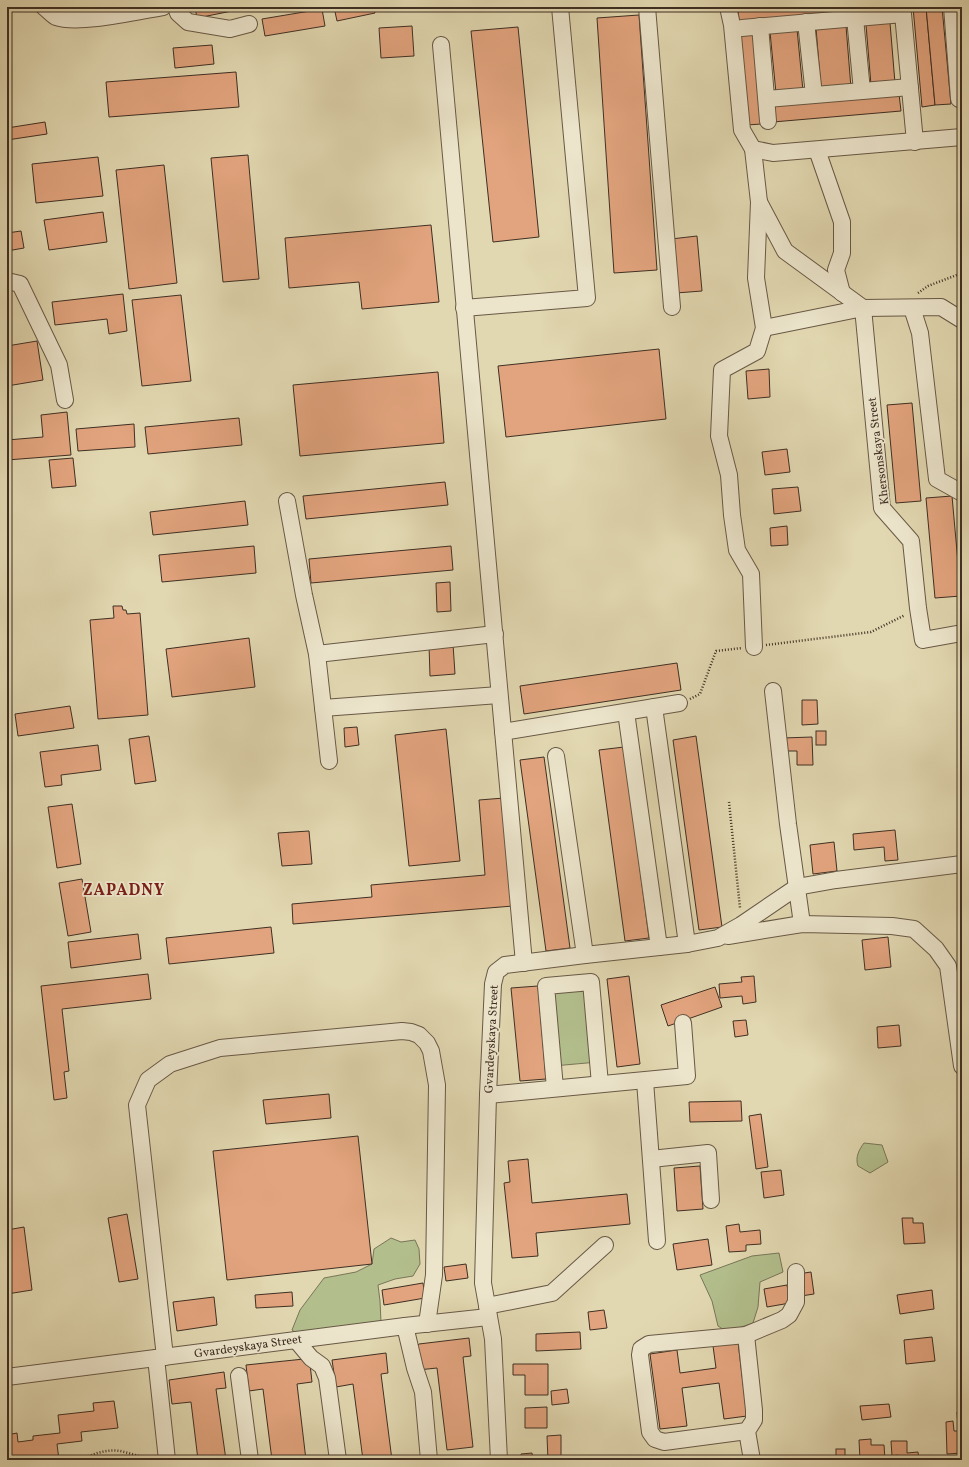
<svg xmlns="http://www.w3.org/2000/svg" width="969" height="1467" font-family="Vollkorn,serif">
<rect width="100%" height="100%" fill="#e1d7b0"/>
<filter id="stains"><feTurbulence type="fractalNoise" baseFrequency=".005" numOctaves="4"/><feColorMatrix values="0 0 0 0 .2 0 0 0 0 .09 0 0 0 0 .02 0 0 0 .5 -.17"/></filter>
<radialGradient id="worn" r=".72"><stop offset=".6" stop-color="#630" stop-opacity="0"/><stop offset="1" stop-color="#630" stop-opacity=".3"/></radialGradient>
<g fill="#b2be8c" stroke="#787658">
<path d="M591 982 598 1062 553 1066 546 986Z"/>
<path d="M864 1143 882 1145 888 1162 870 1173 858 1166C855 1157 859 1150 864 1143Z"/>
<path d="M391 1238 401 1242 415 1240 419 1249 420 1264 413 1276 395 1279 378 1285 380 1301 381 1322 299 1335 292 1330 300 1310 324 1278 356 1272 372 1264 374 1249Z"/>
<path d="M779 1253 783 1272 760 1282 758 1307 753 1323 727 1332 718 1326 712 1301 700 1275 752 1256Z"/>
</g>
<g fill="#e2a47e" stroke="#3f2f23">
<path d="M195 7H252L197 18Z"/>
<path d="M334 7H374L375 13 337 21Z"/>
<path d="M744 7H926L935 105 922 107 913 7 739 22 738 8Z"/>
<path d="M926 7H942L951 104 935 105Z"/>
<path d="M322 9 325 26 265 36 262 19Z"/>
<path d="M639 15 657 270 614 273 597 18Z"/>
<path d="M890 23 895 83 871 85 866 25Z"/>
<path d="M412 26 414 56 381 58 379 28Z"/>
<path d="M846 26 851 88 821 91 816 28Z"/>
<path d="M518 27 539 237 493 242 471 31Z"/>
<path d="M797 29 803 91 776 93 770 32Z"/>
<path d="M753 33 761 124 747 125 739 34Z"/>
<path d="M212 45 214 64 175 68 173 48Z"/>
<path d="M236 72 239 107 109 117 106 82Z"/>
<path d="M899 94 901 111 773 122 771 105Z"/>
<path d="M45 122 47 134 7 140V128Z"/>
<path d="M248 155 259 279 223 282 211 158Z"/>
<path d="M98 157 103 196 36 203 32 164Z"/>
<path d="M164 165 177 283 129 289 116 170Z"/>
<path d="M103 212 107 242 49 250 44 220Z"/>
<path d="M431 225 439 302 362 309 359 282 289 288 285 238Z"/>
<path d="M21 231 24 248 7 251V233Z"/>
<path d="M697 236 702 291 676 293 671 239Z"/>
<path d="M123 294 127 331 109 334 107 319 55 325 52 302Z"/>
<path d="M181 295 191 381 142 386 132 300Z"/>
<path d="M37 341 43 380 7 386V346Z"/>
<path d="M659 349 666 419 506 437 498 366Z"/>
<path d="M769 369 770 397 748 399 746 371Z"/>
<path d="M438 372 444 443 300 456 293 385Z"/>
<path d="M912 403 921 501 896 503 887 405Z"/>
<path d="M67 412 71 455 7 460V440L43 437 41 415Z"/>
<path d="M239 418 242 445 148 454 145 427Z"/>
<path d="M134 424 135 447 78 451 76 429Z"/>
<path d="M787 449 790 472 765 475 762 452Z"/>
<path d="M73 458 76 486 52 488 49 460Z"/>
<path d="M445 482 448 505 306 519 303 496Z"/>
<path d="M798 487 801 511 774 514 772 489Z"/>
<path d="M952 496 961 596 935 598 926 498Z"/>
<path d="M245 501 248 525 153 535 150 512Z"/>
<path d="M787 526 788 545 771 546 770 528Z"/>
<path d="M254 546 256 573 162 582 159 555Z"/>
<path d="M451 546 453 570 311 583 309 559Z"/>
<path d="M450 582 451 611 437 612 436 583Z"/>
<path d="M113 606H122L123 610H126L127 614 140 613 148 715 98 719 90 620 114 618Z"/>
<path d="M249 638 255 687 172 697 166 649Z"/>
<path d="M453 644 455 674 430 676 429 645Z"/>
<path d="M677 663 681 690 524 714 520 686Z"/>
<path d="M802 700H817L818 724 802 725Z"/>
<path d="M70 706 74 728 18 736 15 714Z"/>
<path d="M357 727 359 745 345 747 344 728Z"/>
<path d="M446 729 460 861 409 866 395 735Z"/>
<rect x="816" y="731" width="10" height="14"/>
<path d="M149 736 156 781 135 784 129 739Z"/>
<path d="M696 736 722 927 699 930 673 740Z"/>
<path d="M812 737 813 765H797V751H784L783 738Z"/>
<path d="M98 745 101 770 61 775 62 785 45 787 40 752Z"/>
<path d="M624 747 649 938 625 941 599 750Z"/>
<path d="M544 757 570 948 546 951 520 760Z"/>
<path d="M504 798 513 906 293 924 292 904 372 897 371 885 485 875 479 800Z"/>
<path d="M72 804 81 864 57 868 48 807Z"/>
<path d="M895 830 898 860 885 861 884 847 854 850 853 834Z"/>
<path d="M309 831 312 864 282 866 278 833Z"/>
<path d="M834 842 837 871 813 874 810 845Z"/>
<path d="M82 879 91 932 68 936 59 883Z"/>
<path d="M271 927 274 953 169 964 166 938Z"/>
<path d="M138 934 141 959 71 968 68 942Z"/>
<path d="M888 937 891 967 865 970 862 940Z"/>
<path d="M148 974 151 999 62 1009 69 1071 64 1072 67 1098 54 1100 41 986Z"/>
<path d="M629 976 640 1064 617 1067 607 979Z"/>
<path d="M754 976 756 1002 743 1004 742 996 720 998 719 984 742 982 741 977Z"/>
<path d="M538 986 546 1079 520 1081 511 988Z"/>
<path d="M715 987 722 1007 668 1026 661 1005Z"/>
<path d="M746 1020 748 1035 735 1037 733 1021Z"/>
<path d="M899 1025 901 1046 878 1048 877 1027Z"/>
<path d="M329 1094 331 1118 266 1124 263 1100Z"/>
<path d="M741 1101 742 1121 690 1122 689 1102Z"/>
<path d="M761 1114 768 1167 756 1169 749 1116Z"/>
<path d="M358 1136 372 1264 227 1280 213 1151Z"/>
<path d="M528 1159 532 1203 627 1194 630 1224 536 1233 538 1256 512 1258 504 1183 510 1182 508 1161Z"/>
<path d="M700 1166 703 1209 677 1211 674 1168Z"/>
<path d="M781 1170 784 1195 764 1198 761 1172Z"/>
<path d="M127 1214 138 1279 119 1282 108 1218Z"/>
<path d="M902 1218H913V1223H923L925 1243 904 1244Z"/>
<path d="M739 1224 740 1232 760 1230 761 1244 746 1245V1251L729 1252 726 1226Z"/>
<path d="M24 1227 32 1290 7 1294V1230Z"/>
<path d="M708 1239 712 1265 677 1270 673 1244Z"/>
<path d="M466 1264 468 1278 446 1281 444 1267Z"/>
<path d="M811 1272 814 1294 801 1296 798 1274Z"/>
<path d="M423 1283 425 1298 384 1305 382 1290Z"/>
<path d="M787 1285 790 1303 767 1307 764 1289Z"/>
<path d="M932 1290 934 1309 900 1314 897 1295Z"/>
<path d="M292 1292 293 1306 256 1308 255 1295Z"/>
<path d="M214 1297 217 1325 177 1331 173 1302Z"/>
<path d="M604 1310 607 1328 590 1330 588 1312Z"/>
<path d="M580 1332 581 1349 536 1351V1334Z"/>
<path d="M932 1337 935 1361 906 1364 904 1340Z"/>
<path d="M469 1338 471 1356 463 1357 473 1447 447 1450 437 1368 418 1370 415 1348 419 1344Z"/>
<path d="M738 1342 747 1416 724 1419 719 1383 682 1388 687 1426 660 1429 650 1354 677 1350 680 1373 716 1368 713 1346Z"/>
<path d="M386 1353 388 1373 381 1374 392 1460H363L353 1384 336 1387 332 1360Z"/>
<path d="M304 1359 310 1364 312 1382 297 1384 306 1460H272L263 1389 249 1391 246 1365Z"/>
<path d="M513 1364H548V1395H525V1375H513Z"/>
<path d="M224 1372 226 1388 216 1389 226 1460H198L191 1402 172 1404 169 1380Z"/>
<path d="M567 1389 569 1403 552 1405 551 1391Z"/>
<path d="M114 1401 118 1428 81 1432 82 1441 57 1444 59 1460H7V1435L17 1433 18 1442 33 1440V1436L60 1433 58 1415 94 1411 93 1403Z"/>
<path d="M889 1404 891 1417 862 1420 860 1406Z"/>
<path d="M547 1407V1428H525V1408Z"/>
<path d="M957 1412H962V1427H958Z"/>
<path d="M953 1421 954 1431H962V1453L947 1454 946 1422Z"/>
<path d="M561 1435V1460H548L547 1436Z"/>
<path d="M871 1439V1445H884L885 1460H860L859 1440Z"/>
<path d="M891 1441H907V1453L918 1452 919 1460H899L898 1455 892 1456Z"/>
<rect x="836" y="1449" width="9" height="11"/>
<path d="M532 1453 533 1460H521V1454Z"/>
</g>
<g fill="none" stroke-linecap="round" stroke-linejoin="round">
<defs>
<g id="minor">
<path d="M44 7C48 10 52 15 56 17 79 25 138 11 163 7"/>
<path d="M176 7 178 13 188 22 230 29 249 24"/>
<path d="M647 7 672 307"/>
<path d="M728 7 732 25 742 130 753 149 759 202 756 278 764 328 757 351 722 370 719 436 729 475 732 515 737 550 751 574 754 647"/>
<path d="M952 7 959 99"/>
<path d="M855 18 862 91"/>
<path d="M806 22 814 95"/>
<path d="M760 26 768 121"/>
<path d="M742 28 903 14 915 142"/>
<path d="M441 45 524 963"/>
<path d="M767 99 910 87"/>
<path d="M753 149 773 153 962 137"/>
<path d="M817 150 842 222V253L836 270 842 293"/>
<path d="M759 202 785 251 863 308"/>
<path d="M7 281 20 284 59 365 65 400"/>
<path d="M464 308 587 298 560 7"/>
<path d="M863 308 882 508 911 541 918 608 923 640 962 633"/>
<path d="M912 308 920 333 937 479 962 493"/>
<path d="M764 328 863 308 941 307 962 320"/>
<path d="M287 501 304 595 317 654 329 761"/>
<path d="M317 654 495 634"/>
<path d="M773 691 788 824 802 924"/>
<path d="M654 707 687 944"/>
<path d="M323 708 499 695"/>
<path d="M626 712 659 947"/>
<path d="M503 732 679 703"/>
<path d="M556 756 585 955"/>
<path d="M728 936 802 924 892 926 914 929 936 949 948 966 962 1066"/>
<path d="M645 1081 657 1241"/>
<path d="M555 1088 546 986 591 982 600 1084"/>
<path d="M488 1095 687 1076 683 1023"/>
<path d="M651 1159 708 1153 711 1200"/>
<path d="M487 1306 552 1293 605 1245"/>
<path d="M405 1326 415 1368 423 1392 429 1460"/>
<path d="M746 1335 754 1410V1420L747 1431 752 1460"/>
<path d="M296 1340 311 1358 322 1366 327 1378 338 1460"/>
<path d="M165 1357 137 1105 148 1080 170 1064 220 1048 402 1031 411 1032 419 1035 427 1043 431 1051 437 1085 434 1275 427 1324"/>
<path d="M156 1358 167 1460"/>
<path d="M239 1376 250 1460"/>
<path d="M7 1377 405 1326 488 1317"/>
<path d="M747 1431 664 1442 655 1439 650 1432 640 1355 641 1349 649 1344 746 1335 782 1320 789 1315 796 1302V1272"/>
<path d="M499 1460 493 1339 483 1283 488 1095 493 984 496 972 505 965 585 955 687 944 718 938 741 925 797 887 836 880 962 864"/>
</g>
</defs>
<use href="#minor" stroke="#685946" stroke-width="18"/>
<g stroke="#3f2f23" stroke-width="2.5" stroke-dasharray="1 2" stroke-linecap="butt">
<path d="M918 293 928 286 962 273"/>
<path d="M766 645 871 632 905 615"/>
<path d="M690 699 700 694 716 651 742 648"/>
<path d="M729 802 740 908"/>
<path d="M80 1460C92 1454 106 1449 120 1451 131 1453 141 1458 153 1458"/>
</g>
<use href="#minor" stroke="#ece5cc" stroke-width="16"/>
</g>
<g text-anchor="middle" stroke-width="3.5" stroke-linejoin="round" paint-order="stroke">
<g font-size="12" fill="#3f2f23" stroke="#ece5cc">
<text transform="translate(878 451) rotate(-97)" y="4">Khersonskaya Street</text>
<text transform="translate(491 1039) rotate(-87)" y="4">Gvardeyskaya Street</text>
<text transform="translate(248 1346) rotate(-8)" y="4">Gvardeyskaya Street</text>
</g>
<g font-size="16" font-weight="bold" letter-spacing="1" fill="#7a1f14" stroke="#ece5cc">
<text x="124" y="895">ZAPADNY</text>
</g>
</g>
<rect width="969" height="1467" fill="none" stroke="#e1d7b0" stroke-width="24"/>
<rect x="8" y="8" width="953" height="1451" fill="none" stroke="#3f2f23" stroke-width="2"/>
<rect x="12" y="12" width="945" height="1443" fill="none" stroke="#3f2f23"/>
<rect width="100%" height="100%" filter="url(#stains)"/>
<rect width="100%" height="100%" fill="url(#worn)"/>
</svg>
